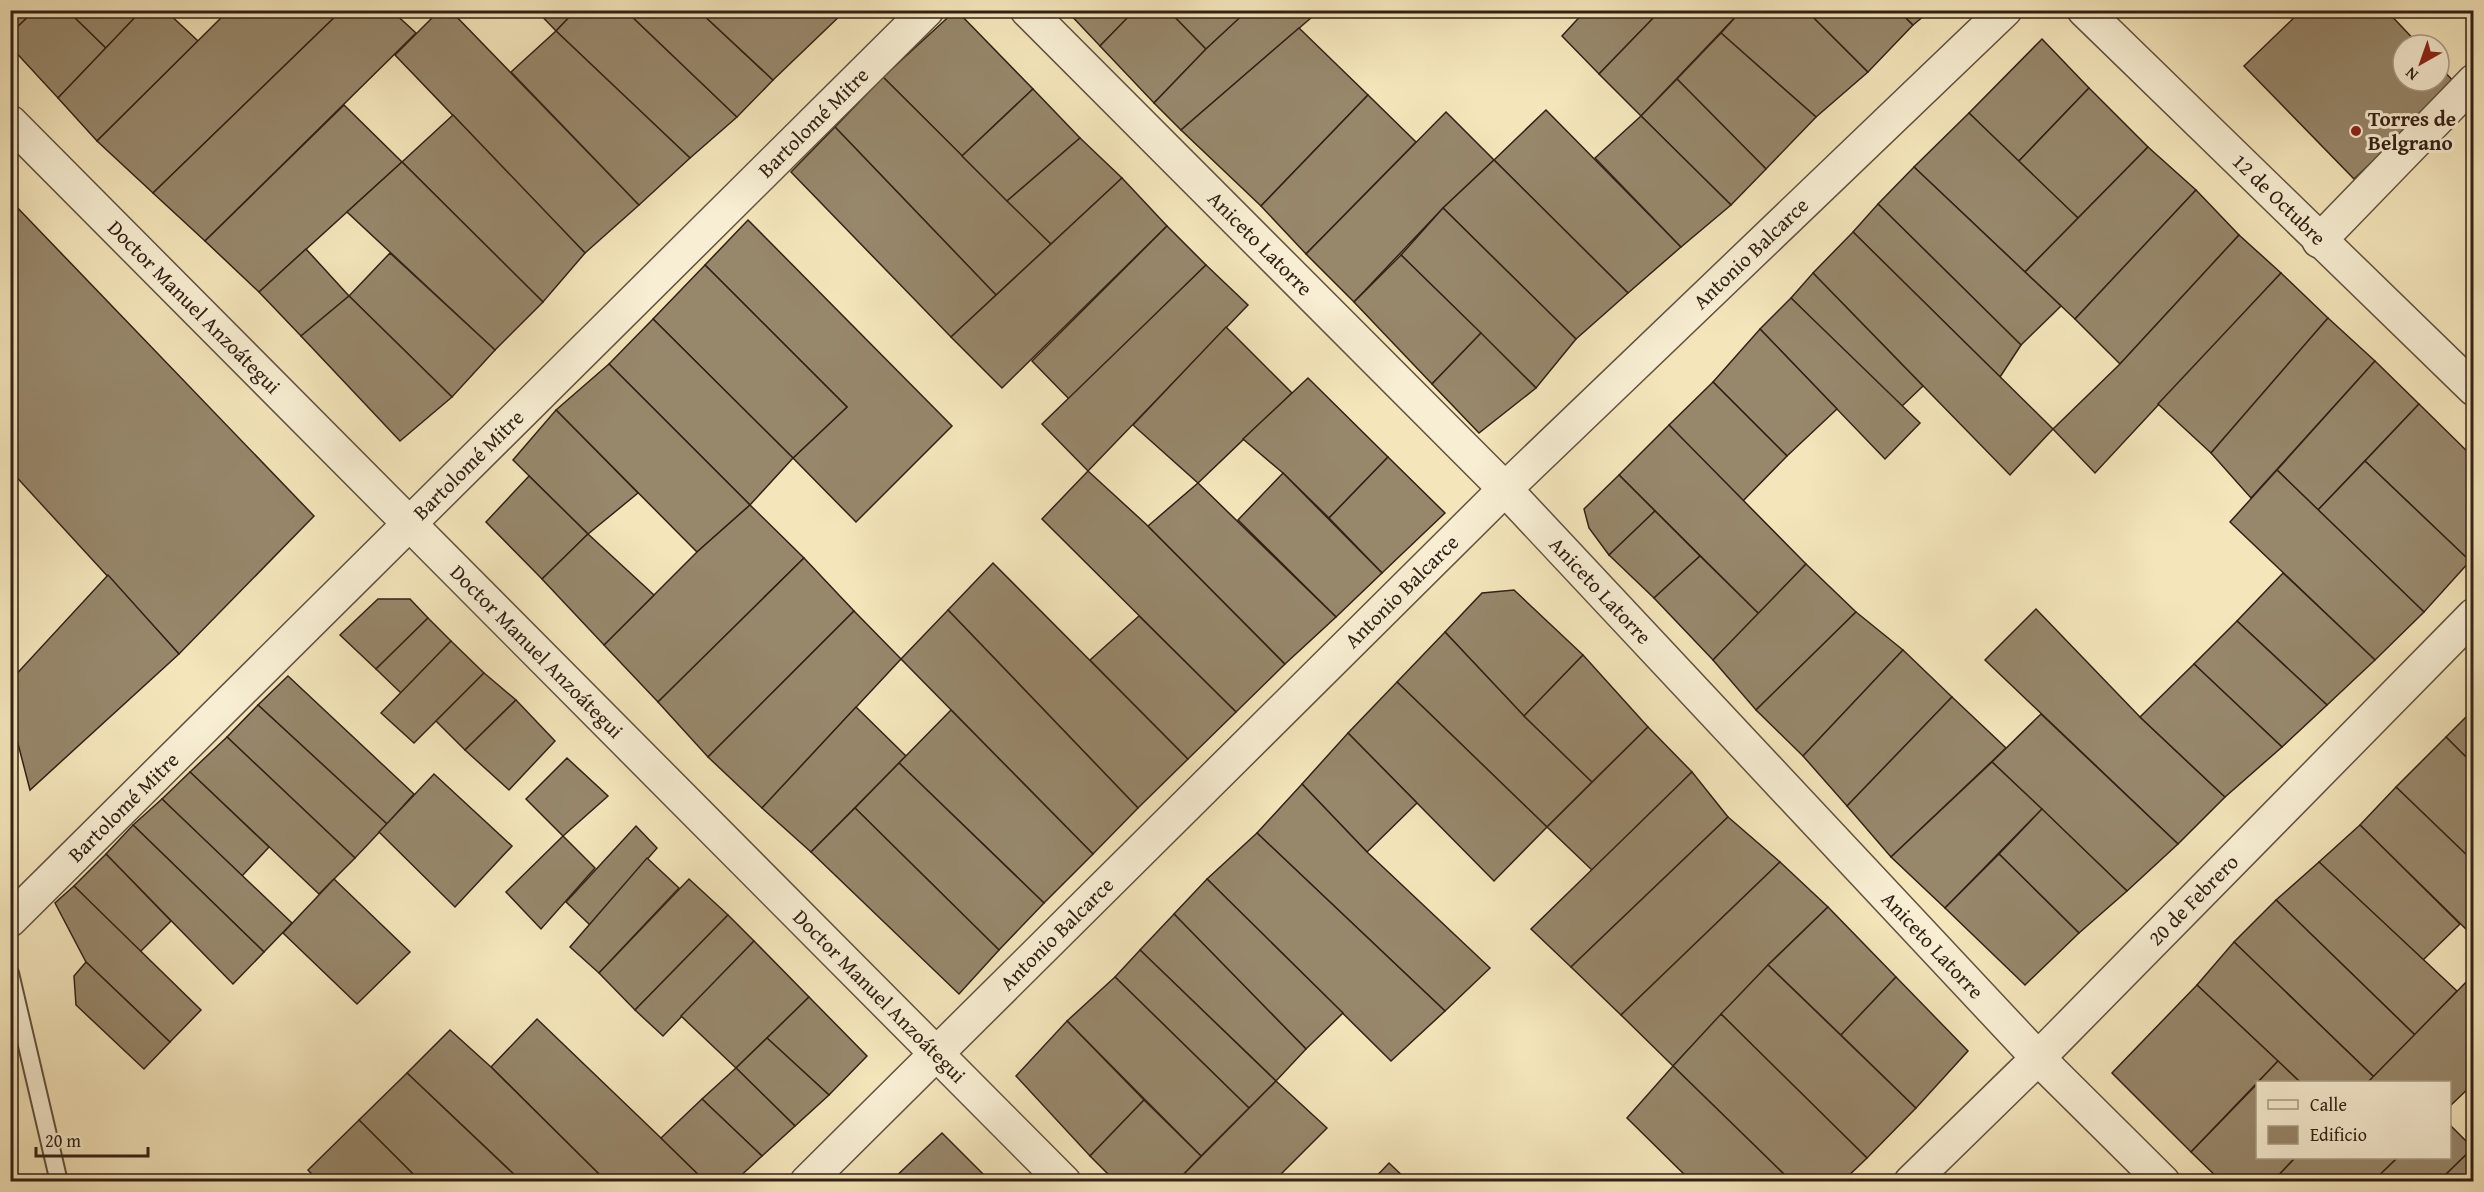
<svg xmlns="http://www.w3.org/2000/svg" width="2484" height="1192" font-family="'Gentium Book Plus',serif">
<rect width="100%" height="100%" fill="#f4e5bb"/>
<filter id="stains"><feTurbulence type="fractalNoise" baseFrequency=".00333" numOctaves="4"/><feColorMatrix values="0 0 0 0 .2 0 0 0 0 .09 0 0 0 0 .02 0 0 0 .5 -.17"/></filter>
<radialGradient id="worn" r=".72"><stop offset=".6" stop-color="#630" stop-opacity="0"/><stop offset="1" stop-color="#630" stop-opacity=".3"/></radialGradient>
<g fill="#97876b" stroke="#322115" stroke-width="1.5">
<path d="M10 10H35L10 34Z"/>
<path d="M35 10H67L106 48 58 98 10 46V34Z"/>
<path d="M67 10H142L106 48Z"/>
<path d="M142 10H165L198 41 97 141 58 98Z"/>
<path d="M229 10H342L153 193 97 141Z"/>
<path d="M342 10H391L416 33 205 241 153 193Z"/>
<path d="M440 10H450L639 205 585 253 395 55Z"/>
<path d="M536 10H576L556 31Z"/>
<path d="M576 10H625L737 117 690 158 556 31Z"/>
<path d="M625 10H698L773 80 737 117Z"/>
<path d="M698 10H846L773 80Z"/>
<path d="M956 10 1033 89 962 156 883 77Z"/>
<path d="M1066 10H1135L1100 46Z"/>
<path d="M1135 10H1168L1206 49 1154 103 1100 46Z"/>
<path d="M1168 10H1239L1243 15 1206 49Z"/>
<path d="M1248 10H1305L1312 17 1181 130 1154 103 1206 49Z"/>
<path d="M1586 10H1661L1599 74 1562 36Z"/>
<path d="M1661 10H1742L1641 116 1599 74Z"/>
<path d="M1742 10H1806L1868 72 1816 117 1721 33Z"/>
<path d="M1806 10H1898L1913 25 1868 72Z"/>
<path d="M1898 10H1931L1913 25Z"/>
<path d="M2302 10H2386L2419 45H2403V81H2439V66L2455 83 2354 179 2244 66Z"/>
<path d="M1299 28 1368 95 1261 206 1181 130Z"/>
<path d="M556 31 690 158 639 205 511 72Z"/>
<path d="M1721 33 1816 117 1766 169 1677 79Z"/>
<path d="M2042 39 2089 88 2018 162 1969 113Z"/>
<path d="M883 77 1051 244 996 295 835 127Z"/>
<path d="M1677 79 1766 169 1731 205 1641 116Z"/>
<path d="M2089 88 2148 147 2078 218 2018 162Z"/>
<path d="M1033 89 1080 138 1007 201 962 156Z"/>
<path d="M1368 95 1416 142 1306 254 1261 206Z"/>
<path d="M344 105 402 162 259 292 205 241Z"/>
<path d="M1546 110 1681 247 1628 293 1494 160Z"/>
<path d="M1446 112 1494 160 1443 208 1354 302 1306 254Z"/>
<path d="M1969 113 2078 218 2025 272 1914 167Z"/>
<path d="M453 115 585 253 543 302 402 162Z"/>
<path d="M1641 116 1731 205 1681 247 1595 158Z"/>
<path d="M835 127 996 295 951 337 791 172Z"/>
<path d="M1080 138 1122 178 1051 244 1007 201Z"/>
<path d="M2148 147 2196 190 2075 319 2025 272Z"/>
<path d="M1494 160 1628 293 1576 339 1443 208Z"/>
<path d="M402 162 543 302 495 350 347 212Z"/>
<path d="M1914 167 2061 306 2021 345 1878 204Z"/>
<path d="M1122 178 1167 226 1002 388 951 337Z"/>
<path d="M2196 190 2239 235 2120 364 2075 319Z"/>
<path d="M10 200 314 516 179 654 10 470Z"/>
<path d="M1878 204 2021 345 2000 377 1853 232Z"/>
<path d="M1443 208 1576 339 1536 388 1401 255Z"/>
<path d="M748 220 952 426 856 522 793 458 847 407 705 265Z"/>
<path d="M1167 226 1206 265 1069 399 1032 361Z"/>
<path d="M1853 232 2053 429 2010 475 1813 273Z"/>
<path d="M2239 235 2281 273 2095 473 2053 429 2120 364Z"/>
<path d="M306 249 349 296 301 336 259 292Z"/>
<path d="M390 253 495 350 452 397 349 296Z"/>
<path d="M1401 255 1481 333 1432 384 1354 302Z"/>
<path d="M705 265 847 407 793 458 653 319Z"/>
<path d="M1206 265 1248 305 1088 471 1042 424Z"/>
<path d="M1813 273 1923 386 1901 407 1791 298Z"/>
<path d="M2281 273 2328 318 2211 453 2158 404Z"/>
<path d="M349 296 452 397 400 441 301 336Z"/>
<path d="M1791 298 1920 423 1885 459 1760 329Z"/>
<path d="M2328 318 2375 361 2251 498 2211 453Z"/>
<path d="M653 319 793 458 750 505 609 364Z"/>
<path d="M1226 327 1292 393 1198 483 1133 425Z"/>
<path d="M1760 329 1837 409 1787 456 1713 382Z"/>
<path d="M1481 333 1536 388 1479 433 1432 384Z"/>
<path d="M2375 361 2419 404 2318 510 2277 470Z"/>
<path d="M609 364 750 505 697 552 556 410Z"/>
<path d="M1308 378 1388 457 1329 518 1283 473 1243 439Z"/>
<path d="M1713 382 1787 456 1742 502 1669 425Z"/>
<path d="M2419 404 2474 458V557L2470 561 2365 461Z"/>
<path d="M556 410 638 493 588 534 513 460Z"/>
<path d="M1669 425 1806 564 1759 614 1619 475Z"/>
<path d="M1388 457 1445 513 1382 573 1329 518Z"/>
<path d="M2365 461 2470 561 2424 612 2318 510Z"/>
<path d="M2277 470 2424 612 2375 660 2230 522Z"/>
<path d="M1088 471 1148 526 1285 664 1236 712 1042 519Z"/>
<path d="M1283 473 1382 573 1336 617 1238 520Z"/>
<path d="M1619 475 1655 511 1609 555 1589 528 1584 509Z"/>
<path d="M529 476 588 534 542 579 486 522Z"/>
<path d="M1198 483 1336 617 1285 664 1148 526Z"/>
<path d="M750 505 804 558 658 702 604 645 697 552Z"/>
<path d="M1655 511 1700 556 1654 598 1609 555Z"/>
<path d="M588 534 654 595 604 645 542 579Z"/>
<path d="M1700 556 1759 614 1713 660 1654 598Z"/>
<path d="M804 558 854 611 708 757 658 702Z"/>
<path d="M993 563 1188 759 1138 808 948 610Z"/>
<path d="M1806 564 1856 612 1756 710 1713 660Z"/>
<path d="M2283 573 2375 660 2327 705 2237 621Z"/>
<path d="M108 575 179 654 30 790 10 713V681Z"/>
<path d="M1514 590 1583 655 1524 716 1445 632 1482 593Z"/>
<path d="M378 599H410L428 618 376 669 340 635Z"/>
<path d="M2036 609 2140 717 2225 797 2178 844 1985 660Z"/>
<path d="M948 610 1138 808 1093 854 901 659Z"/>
<path d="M854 611 901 659 762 808 708 757Z"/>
<path d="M1856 612 1903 650 1803 756 1756 710Z"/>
<path d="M1139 616 1236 712 1188 759 1090 660Z"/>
<path d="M428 618 451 641 401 693 376 669Z"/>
<path d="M2237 621 2327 705 2282 747 2194 664Z"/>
<path d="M1445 632 1524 716 1592 782 1547 827 1397 682Z"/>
<path d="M451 641 484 673 414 743 381 713Z"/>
<path d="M1903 650 1952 697 1847 806 1803 756Z"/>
<path d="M1583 655 1648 727 1592 782 1524 716Z"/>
<path d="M2194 664 2282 747 2225 797 2140 717Z"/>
<path d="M484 673 516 700 465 750 436 721Z"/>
<path d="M288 676 414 794 387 824 258 705Z"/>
<path d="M1397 682 1547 827 1494 881 1348 733Z"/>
<path d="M1952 697 2006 748 1891 857 1847 806Z"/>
<path d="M516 700 555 741 509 790 465 750Z"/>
<path d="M258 705 387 824 355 858 227 737Z"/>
<path d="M856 707 906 756 811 852 762 808Z"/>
<path d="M2474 709V765L2446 737Z"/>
<path d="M951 710 1093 854 1044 903 899 763Z"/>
<path d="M2041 714 2178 844 2127 891 1992 762Z"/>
<path d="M1648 727 1692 772 1592 870 1547 827Z"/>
<path d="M1348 733 1417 803 1367 852 1302 784Z"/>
<path d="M227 737 355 858 319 894 190 772Z"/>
<path d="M2446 737 2474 765V862L2396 787Z"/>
<path d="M567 758 608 796 563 836 526 799Z"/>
<path d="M1992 762 2042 809 1945 908 1891 857Z"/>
<path d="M899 763 1044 903 999 950 855 808Z"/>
<path d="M190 772 269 847 242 876 162 799Z"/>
<path d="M1692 772 1728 817 1571 967 1531 929Z"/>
<path d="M434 774 512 846 455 907 379 832Z"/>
<path d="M1302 784 1367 852 1490 968 1445 1011 1257 833Z"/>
<path d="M2396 787 2474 862V937L2360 825Z"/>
<path d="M162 799 292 923 264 952 133 825Z"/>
<path d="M855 808 999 950 959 994 811 852Z"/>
<path d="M2042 809 2127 891 2079 933 1999 854Z"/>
<path d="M1728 817 1780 862 1621 1015 1571 967Z"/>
<path d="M133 825 264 952 233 984 106 854Z"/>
<path d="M2360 825 2460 924 2423 960 2319 862Z"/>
<path d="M636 826 657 848 590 925 566 902Z"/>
<path d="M1257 833 1445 1011 1391 1061 1207 879Z"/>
<path d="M563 836 595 868 541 929 506 892Z"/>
<path d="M106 854 171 921 140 952 74 886Z"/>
<path d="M1999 854 2079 933 2025 985 1945 908Z"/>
<path d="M647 858 679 888 599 973 570 947Z"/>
<path d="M1780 862 1828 907 1768 965 1673 1066 1621 1015Z"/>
<path d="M2319 862 2457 991 2415 1035 2276 900Z"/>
<path d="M334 879 410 952 357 1004 283 933Z"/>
<path d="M689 879 728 915 635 1010 599 973Z"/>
<path d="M1207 879 1343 1013 1306 1049 1174 914Z"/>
<path d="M74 886 201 1010 170 1042 86 962 55 903Z"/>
<path d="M2276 900 2415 1035 2374 1077 2234 942Z"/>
<path d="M1828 907 1896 977 1841 1035 1768 965Z"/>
<path d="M1174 914 1306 1049 1276 1081 1140 950Z"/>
<path d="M728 915 754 941 663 1036 635 1010Z"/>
<path d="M754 941 809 997 736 1068 681 1016Z"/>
<path d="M2234 942 2374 1077 2368 1082H2300L2197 985Z"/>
<path d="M1140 950 1276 1081 1249 1108 1115 977Z"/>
<path d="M86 962 170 1042 144 1069 76 1005 74 976Z"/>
<path d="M1768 965 1916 1108 1867 1158 1721 1014Z"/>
<path d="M2474 974V1083L2450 1106V1082H2368Z"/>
<path d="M1115 977 1249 1108 1201 1156 1067 1021Z"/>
<path d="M1896 977 1968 1051 1916 1108 1841 1035Z"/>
<path d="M2197 985 2278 1061 2191 1152 2112 1073Z"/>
<path d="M809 997 867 1056 829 1095 767 1038Z"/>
<path d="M1721 1014 1867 1158 1842 1182H1792L1673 1066Z"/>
<path d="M537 1019 661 1138 706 1182H607L491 1067Z"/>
<path d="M1067 1021 1144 1100 1090 1156 1016 1076Z"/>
<path d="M450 1030 491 1067 607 1182H522L407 1073Z"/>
<path d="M767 1038 829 1095 795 1126 736 1068Z"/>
<path d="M2278 1061 2300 1082H2258Z"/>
<path d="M1673 1066 1792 1182H1692L1627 1118Z"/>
<path d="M736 1068 795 1126 762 1156 702 1099Z"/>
<path d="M407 1073 522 1182H421L359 1120Z"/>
<path d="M1276 1081 1327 1128 1273 1182H1176Z"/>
<path d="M2258 1083V1158H2295L2272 1182H2222L2191 1152Z"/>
<path d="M702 1099 762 1156 734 1182H706L661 1138Z"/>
<path d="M1144 1100 1201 1156 1176 1182H1116L1090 1156Z"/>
<path d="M359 1120 421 1182H319L308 1170Z"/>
<path d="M2450 1125 2473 1148 2438 1182H2372L2397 1158H2450Z"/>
<path d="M942 1133 991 1182H890Z"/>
<path d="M10 1143 19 1182H10Z"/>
<path d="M2473 1148 2474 1182H2438Z"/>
<path d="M2295 1158H2397L2372 1182H2272Z"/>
<path d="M1389 1163 1409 1182H1371Z"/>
</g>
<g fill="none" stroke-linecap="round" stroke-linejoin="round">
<defs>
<path id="service" d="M10 973 59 1182"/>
<g id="minor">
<path id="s1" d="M1027 10 1505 489 2038 1058 2163 1182"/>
<path id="s2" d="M2084 10 2474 389"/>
<path id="s3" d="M10 122 1064 1182"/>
<path d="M2319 241 2474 81"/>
<path id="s4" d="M807 1182 1505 489 2005 10"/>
<path id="s5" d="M1911 1182 2038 1058 2474 615"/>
</g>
<g id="tertiary">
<path id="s6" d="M10 920 927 10"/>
</g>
</defs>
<use href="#service" stroke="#62523e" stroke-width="20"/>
<use href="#minor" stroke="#62523e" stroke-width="36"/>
<use href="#tertiary" stroke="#62523e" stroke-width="36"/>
<use href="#service" stroke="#f8eed3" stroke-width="16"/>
<use href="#minor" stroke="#f8eed3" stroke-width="33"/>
<use href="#tertiary" stroke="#f8eed3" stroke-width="33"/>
</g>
<circle fill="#8f2418" stroke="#f8eed3" stroke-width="2" cx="2356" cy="131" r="6"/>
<g text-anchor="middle" stroke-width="6" stroke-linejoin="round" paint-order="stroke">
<g font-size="21" font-weight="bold" fill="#322115" stroke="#f8eed3" text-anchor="start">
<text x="2368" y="126">Torres de<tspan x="2368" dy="24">Belgrano</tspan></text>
</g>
<g font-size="21" fill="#322115" stroke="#f8eed3">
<text dy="7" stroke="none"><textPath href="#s6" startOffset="1132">Bartolomé Mitre</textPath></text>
<text dy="7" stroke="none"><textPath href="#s2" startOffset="272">12 de Octubre</textPath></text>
<text dy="7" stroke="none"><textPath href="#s1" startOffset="330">Aniceto Latorre</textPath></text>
<text dy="7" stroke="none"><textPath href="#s4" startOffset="1324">Antonio Balcarce</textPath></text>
<text dy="7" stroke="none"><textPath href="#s3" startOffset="261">Doctor Manuel Anzoátegui</textPath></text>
<text dy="7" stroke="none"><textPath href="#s6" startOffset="646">Bartolomé Mitre</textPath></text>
<text dy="7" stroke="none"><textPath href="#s1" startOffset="816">Aniceto Latorre</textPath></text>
<text dy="7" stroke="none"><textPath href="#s4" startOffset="838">Antonio Balcarce</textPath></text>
<text dy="7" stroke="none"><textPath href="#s3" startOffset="747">Doctor Manuel Anzoátegui</textPath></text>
<text dy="7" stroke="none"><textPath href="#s6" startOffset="160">Bartolomé Mitre</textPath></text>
<text dy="7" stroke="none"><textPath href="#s5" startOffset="399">20 de Febrero</textPath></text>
<text dy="7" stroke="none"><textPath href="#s4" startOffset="352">Antonio Balcarce</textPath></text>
<text dy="7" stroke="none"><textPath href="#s1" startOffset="1302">Aniceto Latorre</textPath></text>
<text dy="7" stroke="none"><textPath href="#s3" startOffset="1233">Doctor Manuel Anzoátegui</textPath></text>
</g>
</g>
<rect width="2484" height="1192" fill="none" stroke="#f4e5bb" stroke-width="36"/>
<rect x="12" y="12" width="2460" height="1168" fill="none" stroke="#322115" stroke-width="3"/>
<rect x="18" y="18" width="2448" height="1156" fill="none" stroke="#322115" stroke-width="1.5"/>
<rect x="2256" y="1081" width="195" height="78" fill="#f8eed3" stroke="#a99c87" stroke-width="1.5"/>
<rect x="2268" y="1100" width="30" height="9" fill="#f8eed3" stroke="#a99c87" stroke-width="1.5"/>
<text x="2310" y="1111" font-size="18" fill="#322115">Calle</text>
<rect x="2268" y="1126" width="30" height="18" fill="#97876b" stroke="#a99c87" stroke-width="1.5"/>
<text x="2310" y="1141" font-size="18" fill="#322115">Edificio</text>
<g transform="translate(2421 63) rotate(220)"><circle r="28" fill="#f8eed3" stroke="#a99c87" stroke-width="1.5"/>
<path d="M0-4.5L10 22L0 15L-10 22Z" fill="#8f2418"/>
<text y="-9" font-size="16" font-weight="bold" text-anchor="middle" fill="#322115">N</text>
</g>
<path d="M36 1147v9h112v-9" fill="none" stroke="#322115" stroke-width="3"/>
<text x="45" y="1147" font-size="18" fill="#322115" stroke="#f8eed3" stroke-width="4.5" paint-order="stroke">20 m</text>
<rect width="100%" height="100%" filter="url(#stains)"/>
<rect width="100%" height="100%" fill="url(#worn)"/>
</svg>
